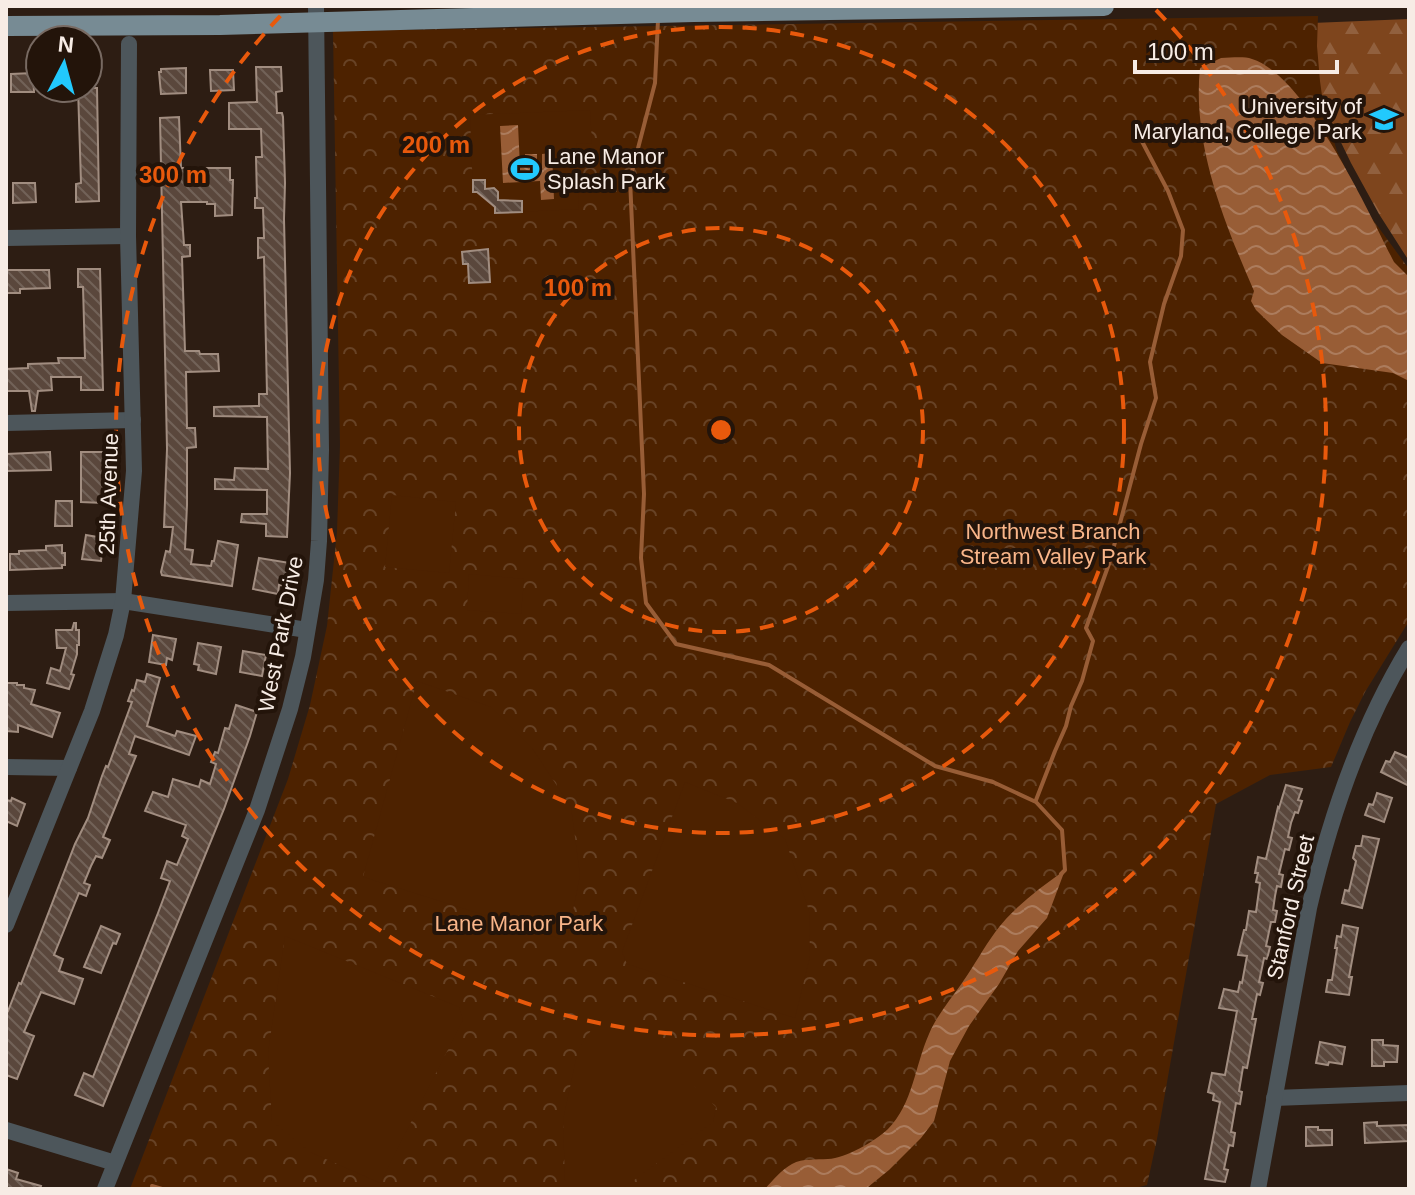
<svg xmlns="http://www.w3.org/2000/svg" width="1415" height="1195" font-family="Helvetica,sans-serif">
<defs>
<pattern id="forest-firs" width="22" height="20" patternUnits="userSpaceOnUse" patternTransform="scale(2)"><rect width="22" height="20" fill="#7e451d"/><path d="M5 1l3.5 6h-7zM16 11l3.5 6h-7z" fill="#91603e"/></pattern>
<pattern id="park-crowns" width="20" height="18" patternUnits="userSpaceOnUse" patternTransform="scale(2)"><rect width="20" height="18" fill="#4d2200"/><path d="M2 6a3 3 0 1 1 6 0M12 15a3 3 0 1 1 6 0" fill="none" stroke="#674225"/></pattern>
<pattern id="water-waves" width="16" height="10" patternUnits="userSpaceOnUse" patternTransform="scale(2)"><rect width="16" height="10" fill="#985d36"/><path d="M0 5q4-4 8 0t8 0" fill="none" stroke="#ac7c5d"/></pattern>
<pattern id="building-back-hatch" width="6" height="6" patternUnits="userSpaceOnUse" patternTransform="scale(2)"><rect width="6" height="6" fill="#5a473c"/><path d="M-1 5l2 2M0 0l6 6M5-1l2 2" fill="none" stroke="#726258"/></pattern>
</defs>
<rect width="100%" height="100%" fill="#2d1d13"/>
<path fill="url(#forest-firs)" d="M1409 19V261L1379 214 1351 163 1320 99 886 41Z"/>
<path fill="url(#park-crowns)" d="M1318 16 1317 46 1320 81 1324 110 1337 151 1365 209 1409 269V621L1365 692 1350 722 1331 767 1270 775 1216 804 1157 1139 1147 1185 1131 1189H130L288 779 310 705 327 626 337 532 340 445 333 31Z"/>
<g fill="#4d2200">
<path d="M590 110 592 143 576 144 579 209 495 213V205L480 192H473L470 115Z"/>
<path d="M392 495 456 502 449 573 385 567Z"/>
<path d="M469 574 524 579 521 614 467 610Z"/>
<path d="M417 681 491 707 532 748 571 807 580 875 567 941 363 877Z"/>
<path d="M685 782 737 803 785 839 809 911 810 956 795 1018 627 964 622 952Z"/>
<path d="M285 936 459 1007 463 1020 380 1183 310 1152 272 1121 268 1053Z"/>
<path d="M612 1006 716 1107 713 1122 622 1189H570L565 1180 563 1120 578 1050 597 1021Z"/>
</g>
<g fill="url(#water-waves)">
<path d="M1221 58C1231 58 1243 56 1252 59 1306 76 1368 211 1394 262L1409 277V381L1393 373 1322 363 1282 335 1256 310 1251 301 1254 291C1224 222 1192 144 1200 68Z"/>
<path d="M518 125 520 166H525V154H537V167H542V154L552 153 554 199 541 200 540 181 503 183 500 126Z"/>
<path d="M1065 870 1047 918 1018 951 999 984 969 1026 950 1061 934 1121 921 1138 889 1170 868 1187 862 1189H765C773 1180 781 1170 792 1164 803 1158 816 1160 828 1159 846 1158 874 1142 888 1129 913 1104 915 1065 929 1034 937 1015 951 999 962 983 974 966 984 947 996 931 1014 907 1040 888 1065 870Z"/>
</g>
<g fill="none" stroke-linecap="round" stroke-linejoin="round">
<g stroke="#985d36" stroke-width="4">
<path d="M658 20 655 83 630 179 644 494 641 558 646 603 676 644 769 665 935 766 993 782 1036 802 1062 830 1065 870 1061 874"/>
<path d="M1036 800 1055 751 1066 726 1071 706 1082 681 1093 641 1086 628 1110 561 1141 444 1156 398 1150 362 1164 304 1181 256 1183 230 1168 191 1136 130"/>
<path d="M152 1186 162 1189"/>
</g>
</g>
<g fill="url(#building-back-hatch)" stroke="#a18d80" stroke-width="2">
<path d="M256 67H281L282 91 276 92 277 113H282L283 117 285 183 284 219 290 473 287 537 266 536V524L241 522 242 514H267V490L215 489V479L234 480 235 468 268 469 267 417 214 416V407L259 406V394H267L264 257 258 258V238H264L263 208H255V198H257L256 157H262L261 129H229V103L257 102Z"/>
<path d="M186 68V93L161 94 159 72H161V69Z"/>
<path d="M210 70H233L234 90 211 91Z"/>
<path d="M33 73 34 92H11V74Z"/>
<path d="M78 88H97L99 201 76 202V184L81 183Z"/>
<path d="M179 117 181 168H230V180H233L232 215 215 216V204H207V202H181L184 245H190V256L182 257 185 351H199L200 354H218L219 371 186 372 187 428H195L196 447 187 448V505L185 549 193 550 191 564 211 566 212 561H214L218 541 238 545 232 586 162 575 161 572 166 551 170 552 173 527H164L167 449 160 118Z"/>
<path d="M473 180H485V189L494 188 498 192V200L522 201V212L495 213V207L477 192H473Z"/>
<path d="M13 183H35L36 202 13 203Z"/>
<path d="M488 249 490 282 469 283 468 264H463L462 252Z"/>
<path d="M78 269H100L103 390H81V377H51L52 390 38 391 35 411H32L29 391H6V369L28 368V364L59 363 58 358H85L83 287H78Z"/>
<path d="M6 270H49L50 288 20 289V293H6Z"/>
<path d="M50 452 51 470 6 471V454Z"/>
<path d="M81 452H104L103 503 81 502Z"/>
<path d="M56 501H72V526H55Z"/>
<path d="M86 535 104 538 101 561 82 559Z"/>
<path d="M62 545V553H65V565H62V568L10 570V554H19V551L46 550V546Z"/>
<path d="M259 558 290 563 289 574 296 575 293 587 279 585 278 594 253 589Z"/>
<path d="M74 623H76V630H79V645H77V654L71 674 74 675 69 689 47 683 51 668 60 671 66 648H57L56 630H72Z"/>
<path d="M153 635 176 639 172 660 167 658 166 665 149 662Z"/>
<path d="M198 643 221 647 216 674 198 670 199 665 194 664Z"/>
<path d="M243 651 266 655 262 676 240 672Z"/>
<path d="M147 674 160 678 147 726 175 736 177 731 196 736 189 755 135 736 129 754 136 756 103 837 110 840 102 858 96 856 91 866 84 883 90 885 86 896 79 893 54 955 63 959 59 971 83 979 77 996 74 1004 41 992 24 1032 34 1036 17 1079 6 1075V1010L8 1011 19 983 21 984 75 844 88 818 102 776 106 766 108 767 132 702 128 701 132 690 134 691 137 680 145 682Z"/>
<path d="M6 683H17V685H24V688L35 690 31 704 60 713 52 737 18 725V732L6 731Z"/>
<path d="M236 705 257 712 250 736 224 809 103 1106 75 1095 84 1073 93 1077 158 913 170 881 161 878 167 861 177 865 188 839 182 836 186 825 145 811 153 792 168 797 173 779 199 787 201 780 210 784 216 764 211 762 215 752 218 753 225 728 229 729Z"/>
<path d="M1395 752 1409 758V786L1381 772 1386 761 1390 762Z"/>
<path d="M1286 785 1302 789 1298 800 1302 801 1298 813 1295 812 1291 823 1288 837 1292 838 1289 850 1285 849 1279 874 1283 875 1281 887 1277 886 1275 896 1273 910 1277 911 1275 922H1271L1266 946 1270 947 1267 959 1264 958 1259 982 1263 983 1260 995 1257 994 1252 1019H1256L1247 1068 1243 1067 1239 1091 1242 1092 1240 1104 1236 1103 1231 1132 1235 1133 1233 1146 1229 1145 1224 1169 1228 1170 1225 1182 1205 1179 1220 1102 1213 1100 1214 1094 1208 1092 1212 1073 1225 1075 1237 1011 1219 1008 1224 989 1238 992 1240 982 1242 983 1247 956 1238 955 1244 930H1246L1249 911 1256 912 1260 883 1256 882 1258 873H1255L1258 857 1266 859 1278 807 1279 808Z"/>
<path d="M1377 793 1392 798 1384 822 1365 815 1369 804 1373 805Z"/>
<path d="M12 798 25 804 17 826 6 821V800L11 801Z"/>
<path d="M1363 836 1379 839 1362 908 1342 903 1345 890 1349 891 1356 861 1353 858 1356 846H1361Z"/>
<path d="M1343 925 1358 928 1349 977H1352L1349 995 1326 992 1328 980H1332L1337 948H1335L1337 936 1341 937Z"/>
<path d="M101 926 120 934 116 944 113 943 101 973 84 967Z"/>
<path d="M1372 1040H1383V1045L1398 1046 1397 1062H1384V1066H1372Z"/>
<path d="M1320 1042 1345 1047 1342 1064 1329 1062 1328 1065 1316 1063Z"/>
<path d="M1377 1122V1126L1409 1125V1141L1365 1143 1364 1123Z"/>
<path d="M1306 1127H1318V1130H1332V1145L1306 1146Z"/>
<path d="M6 1169 18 1173 16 1179 41 1186 40 1189H6Z"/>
</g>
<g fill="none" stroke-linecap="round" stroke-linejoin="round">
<g stroke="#4d565b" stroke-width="16">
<path d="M6 238 128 236"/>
<path d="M6 423 133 420"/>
<path d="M6 603 123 601 307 630"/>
<path d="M6 767 69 768"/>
<path d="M6 925 92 711 116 635 123 601 134 471 128 236 129 44"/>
<path d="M1274 1098 1409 1093"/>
<path d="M6 1130 115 1163"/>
<path d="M105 1189 257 810 290 709 303 657 316 580 319 541 321 450 316 6"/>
<path d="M1258 1189 1309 908C1330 817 1360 728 1409 648"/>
</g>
<path stroke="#778b94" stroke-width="20" d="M6 26 220 25 694 12 1104 6"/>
</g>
<g fill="none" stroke="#e8590c" stroke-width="4" stroke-dasharray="14 10">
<circle cx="721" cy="430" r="202"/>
<circle cx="721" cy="430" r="403"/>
<path d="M1156 10A605 605 0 1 1 286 10"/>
</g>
<defs>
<symbol id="university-bare" viewBox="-9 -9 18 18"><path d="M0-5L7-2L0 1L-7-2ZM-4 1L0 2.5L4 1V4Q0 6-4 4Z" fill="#22c9fd" stroke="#23140a" stroke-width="2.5" paint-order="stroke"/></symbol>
<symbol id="stadium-bare" viewBox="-9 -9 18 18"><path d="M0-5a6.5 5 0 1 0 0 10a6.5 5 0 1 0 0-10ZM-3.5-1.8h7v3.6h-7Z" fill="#22c9fd" stroke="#23140a" stroke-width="2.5" paint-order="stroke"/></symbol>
</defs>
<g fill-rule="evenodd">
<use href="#university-bare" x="1364" y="99" width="40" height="40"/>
<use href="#stadium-bare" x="505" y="149" width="40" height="40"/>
</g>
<g text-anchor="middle" stroke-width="8" stroke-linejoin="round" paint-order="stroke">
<g font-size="22" fill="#f7ece5" stroke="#23140a" text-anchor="end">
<text x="1362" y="114">University of<tspan x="1362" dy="25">Maryland, College Park</tspan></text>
<text x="547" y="164" text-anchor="start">Lane Manor<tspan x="547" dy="25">Splash Park</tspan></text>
</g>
<g font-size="22" fill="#f7ece5" stroke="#23140a">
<text transform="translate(108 494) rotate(-88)" y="8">25th Avenue</text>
<text transform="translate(280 634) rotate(-79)" y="8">West Park Drive</text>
<text transform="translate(1290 907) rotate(-77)" y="8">Stanford Street</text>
</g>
<g font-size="22" fill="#f9b589" stroke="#23140a">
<text x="1053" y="539">Northwest Branch<tspan x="1053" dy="25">Stream Valley Park</tspan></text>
<text x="519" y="931">Lane Manor Park</text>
</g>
</g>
<circle cx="721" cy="430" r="12" fill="#e8590c" stroke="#23140a" stroke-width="4"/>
<g font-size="24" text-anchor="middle" font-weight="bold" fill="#e8590c" stroke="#23140a" stroke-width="8" stroke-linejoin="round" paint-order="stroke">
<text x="436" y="153">200 m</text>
<text x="173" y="183">300 m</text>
<text x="578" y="296">100 m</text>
</g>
<rect width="1415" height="1195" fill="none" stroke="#f7ece5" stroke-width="16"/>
<g transform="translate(64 64) rotate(6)"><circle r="38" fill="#23140a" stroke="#786a62" stroke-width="2"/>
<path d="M0-6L14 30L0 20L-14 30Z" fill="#22c9fd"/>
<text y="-12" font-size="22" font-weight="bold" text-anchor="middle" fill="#f7ece5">N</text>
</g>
<path d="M1135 60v12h202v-12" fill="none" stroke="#f7ece5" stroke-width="4"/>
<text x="1147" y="60" font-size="24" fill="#f7ece5" stroke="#23140a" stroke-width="6" paint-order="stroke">100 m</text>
</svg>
